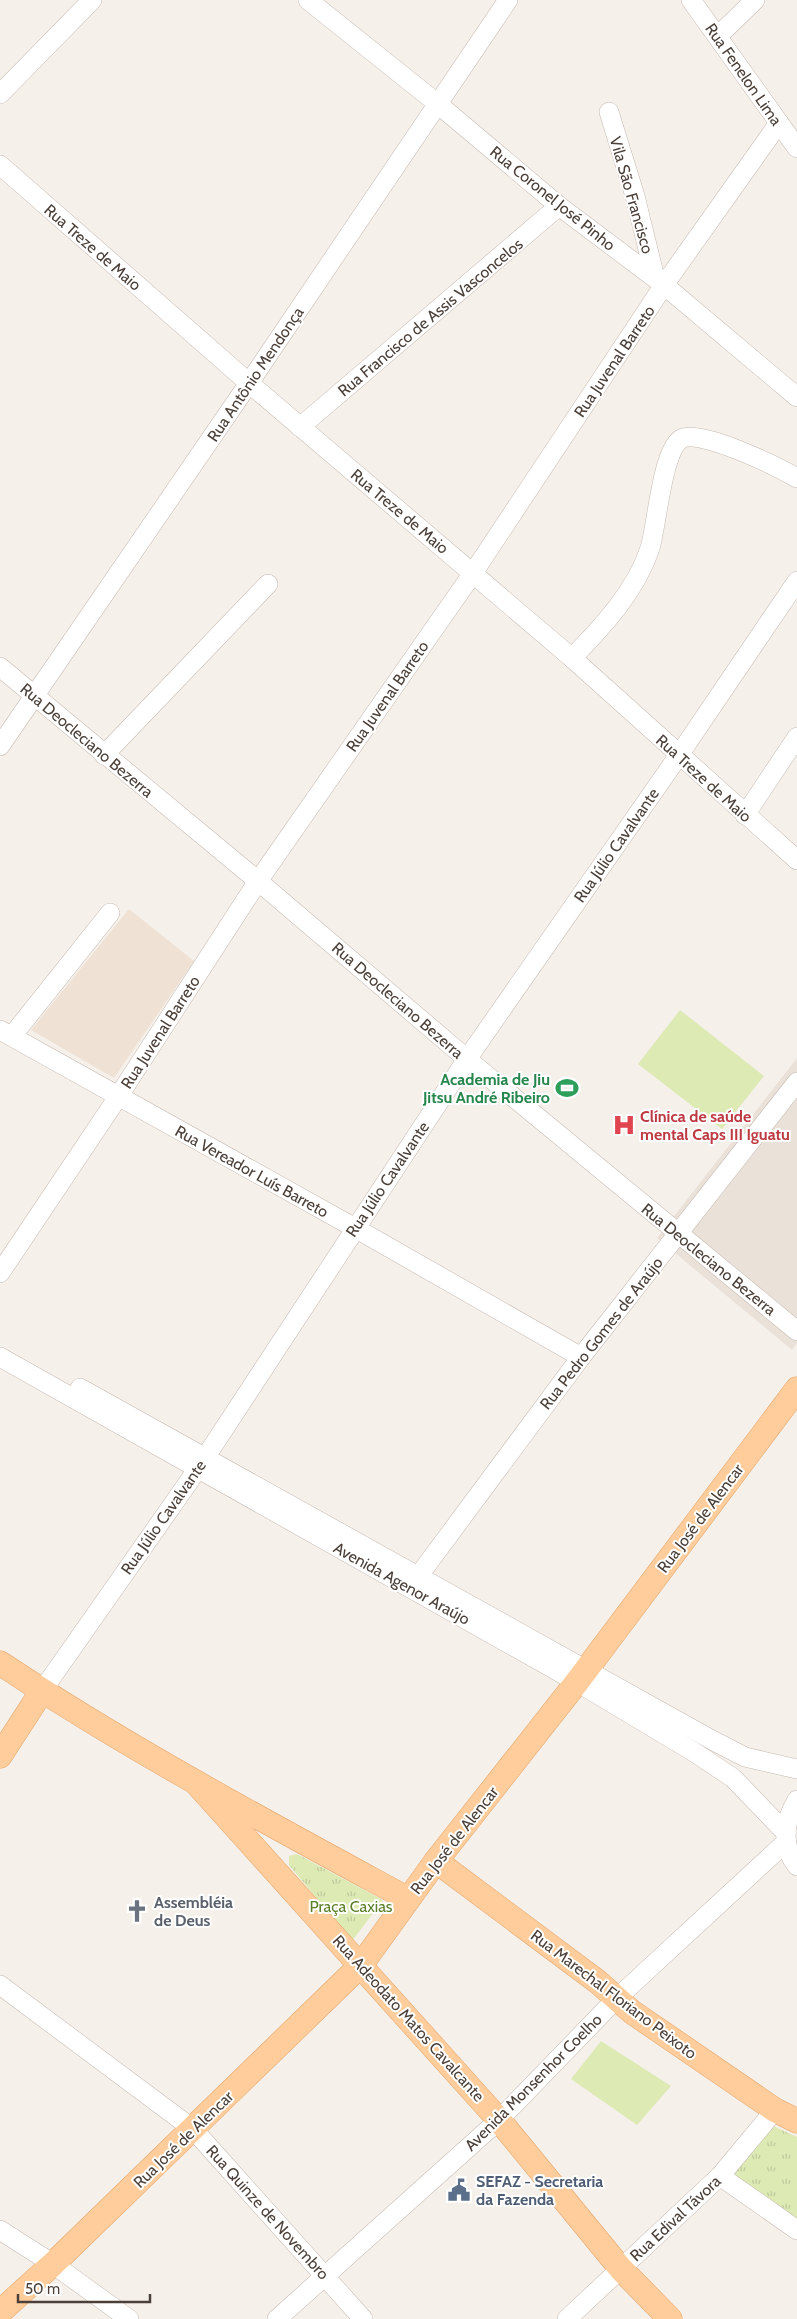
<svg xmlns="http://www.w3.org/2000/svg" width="797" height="2319" font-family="Cabin,sans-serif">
<defs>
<pattern id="grass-tufts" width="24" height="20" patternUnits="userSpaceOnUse" patternTransform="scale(1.25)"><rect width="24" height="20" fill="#ddeab4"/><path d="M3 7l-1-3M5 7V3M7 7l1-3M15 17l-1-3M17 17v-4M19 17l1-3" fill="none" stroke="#bfca9c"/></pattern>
</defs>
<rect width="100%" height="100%" fill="#f6f0eb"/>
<path fill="#eae1d9" d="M797 1058V1343L792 1350 657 1238Z"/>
<path fill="#efe2d5" d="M129 909 194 961 114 1078 31 1030Z"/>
<g fill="url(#grass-tufts)">
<path d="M297 1854 383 1900 352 1941 289 1865V1856Z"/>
<path d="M771 2125 797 2137V2224L729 2177Z"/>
</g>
<g fill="#ddeab4">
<path d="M680 1010 764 1076 722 1129 638 1064Z"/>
<path d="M601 2041 671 2086 637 2125 571 2079Z"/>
</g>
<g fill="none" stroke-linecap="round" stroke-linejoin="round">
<defs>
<g id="minor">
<path d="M308 0 438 104 559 206 664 285 797 397"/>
<path d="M691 0 797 148"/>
<path d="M718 36 755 0"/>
<path d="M0 94 92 0"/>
<path d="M609 112 635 196 655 278"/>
<path d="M0 165 249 383 572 658 797 860"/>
<path d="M300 427 559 206"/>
<path d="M572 658C603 626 636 591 650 548 657 525 662 451 681 439 699 428 778 467 797 478"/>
<path d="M0 667 258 881 467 1059 797 1331"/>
<path d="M0 746 249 383 508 0"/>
<path d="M104 755 268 584"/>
<path d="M745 815 797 737"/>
<path d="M0 1030 355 1228 581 1357"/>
<path d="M12 1036 110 913"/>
<path d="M0 1273 118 1097 258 881 473 573 664 285 779 123"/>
<path d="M0 1357 577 1682 694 1752 733 1778 786 1833"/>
<path d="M80 1388 712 1740 745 1757 797 1769"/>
<path d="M411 1586 581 1357 797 1082"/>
<path d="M42 1691 197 1470 467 1059 679 755 797 581"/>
<path d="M797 1800C784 1821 781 1846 797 1866"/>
<path d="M0 1985 193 2129 363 2319"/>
<path d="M720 2176 797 2230"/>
<path d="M0 2230 53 2264 129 2319"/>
<path d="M277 2319 499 2120 616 1999 786 1842"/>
<path d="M567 2319 720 2176 775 2110"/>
</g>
<g id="major">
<path d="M0 1663C131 1750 270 1824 408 1899"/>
<path d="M0 1756 42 1691"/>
<path d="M197 1784 499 2120 621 2269 670 2319"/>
<path d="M436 1861 598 1982 632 2012 775 2110 797 2121"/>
<path d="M0 2312 53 2264 361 1965 436 1861 577 1682 797 1389"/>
</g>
</defs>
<use href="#minor" stroke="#c5b9b0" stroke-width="20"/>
<use href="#major" stroke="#e6a569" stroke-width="25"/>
<use href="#minor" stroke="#fff" stroke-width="19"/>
<use href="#major" stroke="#ffcd9b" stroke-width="24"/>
</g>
<defs>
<symbol id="stadium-bare" viewBox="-9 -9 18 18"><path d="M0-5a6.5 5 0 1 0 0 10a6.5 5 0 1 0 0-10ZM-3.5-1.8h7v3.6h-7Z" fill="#2e9e5b" stroke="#fff" stroke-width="2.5" paint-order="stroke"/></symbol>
<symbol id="hospital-bare" viewBox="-9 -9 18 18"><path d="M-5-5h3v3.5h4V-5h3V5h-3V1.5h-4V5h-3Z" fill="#e0444e" stroke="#fff" stroke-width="2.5" paint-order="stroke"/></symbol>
<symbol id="church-bare" viewBox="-9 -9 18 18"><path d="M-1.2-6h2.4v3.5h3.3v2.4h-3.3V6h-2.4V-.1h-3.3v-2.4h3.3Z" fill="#6b7280" stroke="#fff" stroke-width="2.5" paint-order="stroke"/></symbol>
<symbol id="civic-bare" viewBox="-9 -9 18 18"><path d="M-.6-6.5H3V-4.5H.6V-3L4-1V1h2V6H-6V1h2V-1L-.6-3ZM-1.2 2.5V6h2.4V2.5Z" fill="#5c6f8a" stroke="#fff" stroke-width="2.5" paint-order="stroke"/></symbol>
</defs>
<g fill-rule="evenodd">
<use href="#stadium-bare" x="551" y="1072" width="32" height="32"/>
<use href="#hospital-bare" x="608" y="1109" width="32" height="32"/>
<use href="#church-bare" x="121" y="1895" width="32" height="32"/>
<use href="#civic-bare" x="443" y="2174" width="32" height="32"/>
</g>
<g text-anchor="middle" stroke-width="4" stroke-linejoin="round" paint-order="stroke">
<g font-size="16" fill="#4b4039" stroke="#fff">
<text transform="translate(744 74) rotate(55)" y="6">Rua Fenelon Lima</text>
<text transform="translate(632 195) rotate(74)" y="6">Vila São Francisco</text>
<text transform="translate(553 198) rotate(39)" y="6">Rua Coronel José Pinho</text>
<text transform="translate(93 247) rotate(41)" y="6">Rua Treze de Maio</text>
<text transform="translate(430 317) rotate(-40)" y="6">Rua Francisco de Assis Vasconcelos</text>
<text transform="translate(614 361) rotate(-56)" y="6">Rua Juvenal Barreto</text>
<text transform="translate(255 374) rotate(-56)" y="6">Rua Antônio Mendonça</text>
<text transform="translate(400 511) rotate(40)" y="6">Rua Treze de Maio</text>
<text transform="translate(387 696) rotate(-55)" y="6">Rua Juvenal Barreto</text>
<text transform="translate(87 740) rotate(40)" y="6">Rua Deocleciano Bezerra</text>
<text transform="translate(704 778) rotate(42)" y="6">Rua Treze de Maio</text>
<text transform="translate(616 845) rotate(-55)" y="6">Rua Júlio Cavalvante</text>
<text transform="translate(398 1000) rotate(41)" y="6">Rua Deocleciano Bezerra</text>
<text transform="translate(160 1032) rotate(-57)" y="6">Rua Juvenal Barreto</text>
<text transform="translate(252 1171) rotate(29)" y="6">Rua Vereador Luís Barreto</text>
<text transform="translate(387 1179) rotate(-56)" y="6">Rua Júlio Cavalvante</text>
<text transform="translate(709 1259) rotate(39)" y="6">Rua Deocleciano Bezerra</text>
<text transform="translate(601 1333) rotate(-52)" y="6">Rua Pedro Gomes de Araújo</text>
<text transform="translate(163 1517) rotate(-55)" y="6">Rua Júlio Cavalvante</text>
<text transform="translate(700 1518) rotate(-53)" y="6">Rua José de Alencar</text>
<text transform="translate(402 1583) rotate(29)" y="6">Avenida Agenor Araújo</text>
<text transform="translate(454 1840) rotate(-52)" y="6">Rua José de Alencar</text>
<text transform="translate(614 1994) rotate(37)" y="6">Rua Marechal Floriano Peixoto</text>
<text transform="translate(409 2018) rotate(48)" y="6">Rua Adeodato Matos Cavalcante</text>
<text transform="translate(533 2082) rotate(-45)" y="6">Avenida Monsenhor Coelho</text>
<text transform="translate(183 2139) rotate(-44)" y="6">Rua José de Alencar</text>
<text transform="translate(268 2212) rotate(48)" y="6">Rua Quinze de Novembro</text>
<text transform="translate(675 2218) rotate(-43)" y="6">Rua Edival Távora</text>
</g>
<g font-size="16" font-weight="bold" fill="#27864d" stroke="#fff" text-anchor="end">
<text x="550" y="1085">Academia de Jiu<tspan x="550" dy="18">Jitsu André Ribeiro</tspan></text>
</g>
<g font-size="16" font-weight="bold" fill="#be3a42" stroke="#fff" text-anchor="start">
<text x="640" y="1122">Clínica de saúde<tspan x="640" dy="18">mental Caps III Iguatu</tspan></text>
</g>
<g font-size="16" font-weight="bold" fill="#5b616d" stroke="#fff" text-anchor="start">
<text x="154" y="1908">Assembléia<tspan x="154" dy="18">de Deus</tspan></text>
</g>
<g font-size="16" fill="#5c7f2a" stroke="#fff">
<text x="351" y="1912">Praça Caxias</text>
</g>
<g font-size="16" font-weight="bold" fill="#4e5e75" stroke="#fff" text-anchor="start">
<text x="476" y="2187">SEFAZ - Secretaria<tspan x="476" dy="18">da Fazenda</tspan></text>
</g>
</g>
<path d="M18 2294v8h132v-8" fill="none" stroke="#4b4039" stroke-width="2.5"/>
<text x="25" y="2294" font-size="15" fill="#4b4039" stroke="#ffffff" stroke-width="4" paint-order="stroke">50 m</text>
</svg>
